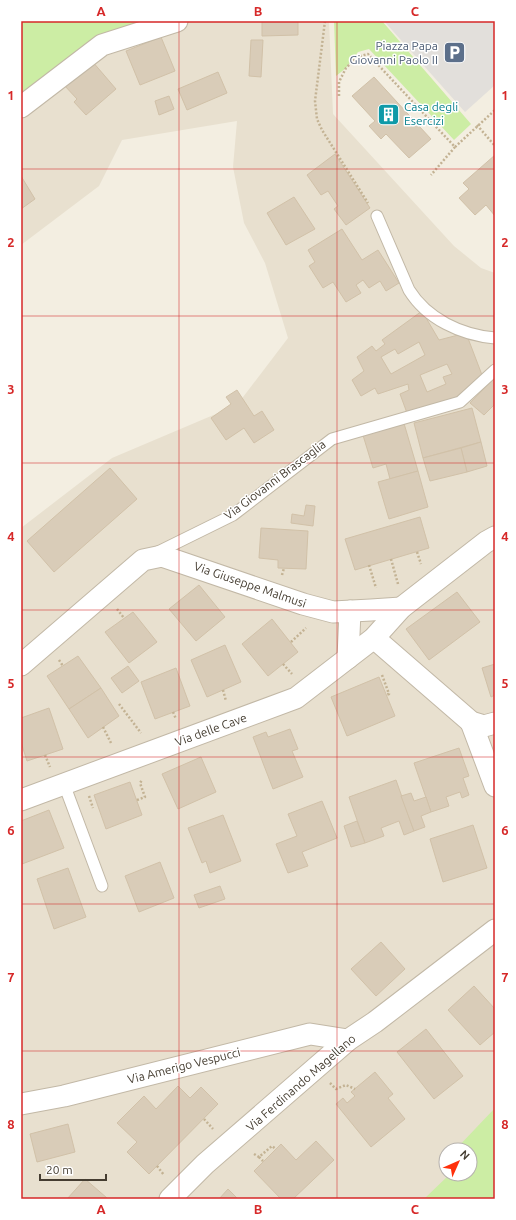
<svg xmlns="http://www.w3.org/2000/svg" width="516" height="1220" font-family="Ubuntu,sans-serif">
<rect width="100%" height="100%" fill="#f3eee1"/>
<path fill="#e8e0cf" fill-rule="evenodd" d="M138 21H329L333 114 454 246 481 268 495 273V1151L445 1199H21V528L112 458 237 405 288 338 265 263 244 223 233 167 237 121 122 140 99 186 21 245V102L49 76ZM446 1150H470V1174H446Z"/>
<g fill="#cceda4">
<path d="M21 21H138L49 76 21 102Z"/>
<path d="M334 21H382L471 124 454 140 369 49 358 52 346 68 336 76Z"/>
<path d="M495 1108V1199H424L450 1174H470V1150H455Z"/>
</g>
<path fill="#e2dfdb" d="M384 21H495V85L465 112Z"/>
<g fill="#d9ccb8" stroke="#d1c1a8" fill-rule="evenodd">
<path d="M262 21H298V35L262 36Z"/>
<path d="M161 37 175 71 140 85 126 51Z"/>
<path d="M251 40H263L261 77 249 76Z"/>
<path d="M92 61 116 89 86 115 74 102 77 99 64 85Z"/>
<path d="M218 72 227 93 187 110 178 89Z"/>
<path d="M374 77 431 139 409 158 386 134 381 139 369 126 375 121 352 96Z"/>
<path d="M169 96 174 109 159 115 155 101Z"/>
<path d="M335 154 370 208 346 225 334 209 338 206 328 191 321 195 307 175Z"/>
<path d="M495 155V216L486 205 475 215 459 198 469 189 463 183Z"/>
<path d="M21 176 35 199 21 209Z"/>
<path d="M294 197 315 229 286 245 267 213Z"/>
<path d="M342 229 362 260 378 250 399 283 386 291 380 281 369 288 363 280 356 285 361 293 346 302 333 282 323 288 309 266 315 262 308 250Z"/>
<path d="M422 311 439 340 466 333 482 375 448 404 407 413 400 394 409 390 408 384 378 394 375 388 361 396 352 380 364 371 357 357 372 346 376 351 385 344 382 340ZM419 342 425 355 391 374 381 357 395 349 398 354ZM447 364 452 374 443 377 446 384 427 392 420 375Z"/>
<path d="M495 377V404L484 415 470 403Z"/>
<path d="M237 390 254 416 262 411 274 430 254 443 244 428 226 440 211 418 231 404 226 397Z"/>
<path d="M472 408 481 442 423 458 414 423Z"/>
<path d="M403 420 418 471 390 479 386 464 373 468 362 432Z"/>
<path d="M481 442 487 466 467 472 461 448Z"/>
<path d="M461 448 467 472 430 481 423 458Z"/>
<path d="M110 468 137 499 54 572 27 541Z"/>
<path d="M418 471 428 507 389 519 378 482Z"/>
<path d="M306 505 315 506 313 526 291 523 292 514 304 516Z"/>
<path d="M420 517 429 548 355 570 345 539Z"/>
<path d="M261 528 308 531 306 569 278 568V560L259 558Z"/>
<path d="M199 585 225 617 196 641 169 609Z"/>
<path d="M457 592 480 622 429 660 406 629Z"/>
<path d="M133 612 157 642 129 663 105 632Z"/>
<path d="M272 619 298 652 268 676 242 644Z"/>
<path d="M225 645 241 682 207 697 191 660Z"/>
<path d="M78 656 101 688 69 709 47 676Z"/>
<path d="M495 664V695L491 697 482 668Z"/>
<path d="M128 666 139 681 122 693 111 678Z"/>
<path d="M176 668 190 706 155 719 141 682Z"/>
<path d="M379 677 395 716 347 736 331 697Z"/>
<path d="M101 688 119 716 88 738 69 709Z"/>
<path d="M49 708 63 749 27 761 21 742V718Z"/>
<path d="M290 729 298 749 292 751 303 777 273 789 253 737 266 732 268 737Z"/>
<path d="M459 748 469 776 463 778 469 795 462 798 460 792 446 797 449 806 431 812 414 763Z"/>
<path d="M201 757 216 792 178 809 162 774Z"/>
<path d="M396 780 414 831 404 835 399 821 381 828 384 836 365 843 349 797Z"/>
<path d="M130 782 142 815 106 829 94 795Z"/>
<path d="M411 793 414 801 426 797 431 812 421 816 425 827 414 831 401 796Z"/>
<path d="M322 801 337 838 302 852 308 866 288 873 276 844 297 836 288 814Z"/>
<path d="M49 810 64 848 22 864 21 821Z"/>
<path d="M223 815 241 861 210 873 206 861 202 863 188 828Z"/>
<path d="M357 821 365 843 351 847 344 826Z"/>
<path d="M473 825 487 868 443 882 430 839Z"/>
<path d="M160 862 174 898 139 912 125 876Z"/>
<path d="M68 868 86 917 54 929 37 879Z"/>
<path d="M220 886 225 899 199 908 194 895Z"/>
<path d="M381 942 405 969 376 996 351 969Z"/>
<path d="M474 986 495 1009V1032L480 1045 448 1010Z"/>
<path d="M426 1029 463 1076 434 1099 397 1052Z"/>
<path d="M375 1072 393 1094 388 1098 405 1119 371 1147 336 1104 343 1098 347 1103 355 1096 351 1092Z"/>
<path d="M178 1086 190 1098 201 1087 218 1104 149 1174 127 1152 137 1142 117 1123 144 1096 156 1109Z"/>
<path d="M68 1124 75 1152 37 1162 30 1134Z"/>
<path d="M316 1141 334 1160 293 1199H281L254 1171 281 1144 296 1160Z"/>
<path d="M85 1179 107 1198 108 1199H67Z"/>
<path d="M228 1189 238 1199H219Z"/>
</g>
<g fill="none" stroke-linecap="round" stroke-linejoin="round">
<defs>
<g id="service">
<path d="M377 216 409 290C427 319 461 335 495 338"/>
<path d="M156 553 233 515 332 439 460 402 495 370"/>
<path d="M64 784 102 886"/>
</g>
<g id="minor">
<path d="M21 107 102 45 177 21"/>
<path d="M374 638 471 722 484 726 495 723"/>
<path d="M348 658 350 611"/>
<path d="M21 665 143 560 162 556 303 604 333 612 371 610 401 608"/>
<path d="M471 722 495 786"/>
<path d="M21 800 296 698 374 638 401 608 486 542 495 537"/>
<path d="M21 1104 64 1096 310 1034 348 1040"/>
<path d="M170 1199 205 1164 348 1040 375 1022 495 930"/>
</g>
</defs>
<use href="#service" stroke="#c2b8a6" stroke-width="13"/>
<use href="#minor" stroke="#c2b8a6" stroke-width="23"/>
<g stroke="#c3b293" stroke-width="2.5" stroke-dasharray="2 2" stroke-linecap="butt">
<path d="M325 21 315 101 317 119 322 130 368 203"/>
<path d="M339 96V82L346 68 357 57 368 54 455 147 431 175"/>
<path d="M477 125 495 146"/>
<path d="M455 147 495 110"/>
<path d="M417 552 421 564"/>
<path d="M391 559 398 584"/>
<path d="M369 565 376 588"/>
<path d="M282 575 284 568"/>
<path d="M117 609 124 618"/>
<path d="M291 642 306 628"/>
<path d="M59 660 63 666"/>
<path d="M283 664 292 674"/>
<path d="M382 675 389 694 386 695"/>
<path d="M223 690 226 701"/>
<path d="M119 704 141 733"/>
<path d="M173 712 176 719"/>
<path d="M103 727 111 743"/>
<path d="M45 755 50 767"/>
<path d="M89 796 93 808"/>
<path d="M137 800 145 797 140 783 142 780"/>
<path d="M330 1083 336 1089 346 1085 355 1089"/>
<path d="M204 1119 213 1129"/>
<path d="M254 1154 259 1157 272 1146 276 1149"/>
<path d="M259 1157 263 1161"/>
<path d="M157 1166 164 1175"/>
</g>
<use href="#service" stroke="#fff" stroke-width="11"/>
<use href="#minor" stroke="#fff" stroke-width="21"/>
</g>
<path fill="none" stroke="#d62828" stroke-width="1" stroke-opacity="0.55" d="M179 21V1199M337 21V1199M21 169H495M21 316H495M21 463H495M21 610H495M21 757H495M21 904H495M21 1051H495"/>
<defs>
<symbol id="parking-square" viewBox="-11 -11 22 22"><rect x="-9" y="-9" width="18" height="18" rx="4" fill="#5c6f8a" stroke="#fff"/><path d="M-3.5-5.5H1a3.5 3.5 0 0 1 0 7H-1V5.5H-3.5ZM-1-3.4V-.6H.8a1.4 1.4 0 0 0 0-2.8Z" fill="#fff"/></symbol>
<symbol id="building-square" viewBox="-11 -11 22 22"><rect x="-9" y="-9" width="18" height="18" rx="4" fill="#0f9aa8" stroke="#fff"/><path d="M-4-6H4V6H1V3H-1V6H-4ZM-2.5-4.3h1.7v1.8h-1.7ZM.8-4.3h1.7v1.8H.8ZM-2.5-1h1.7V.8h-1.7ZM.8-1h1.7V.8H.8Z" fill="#fff"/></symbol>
</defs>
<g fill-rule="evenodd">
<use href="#parking-square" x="442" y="40" width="25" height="25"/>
<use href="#building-square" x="376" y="102" width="25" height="25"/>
</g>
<g text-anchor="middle" stroke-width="3" stroke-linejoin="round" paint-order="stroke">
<g font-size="12" fill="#4e5e75" stroke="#fff" text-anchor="end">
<text x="438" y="50">Piazza Papa<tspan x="438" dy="14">Giovanni Paolo II</tspan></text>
</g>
<g font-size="12" fill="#0d838f" stroke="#fff" text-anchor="start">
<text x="404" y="111">Casa degli<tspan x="404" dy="14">Esercizi</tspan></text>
</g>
<g font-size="12" fill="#453d31" stroke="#fff">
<text transform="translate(275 480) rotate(-37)" y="4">Via Giovanni Brascaglia</text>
<text transform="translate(250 585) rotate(19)" y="4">Via Giuseppe Malmusi</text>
<text transform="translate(211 730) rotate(-20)" y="4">Via delle Cave</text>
<text transform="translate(184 1066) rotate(-14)" y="4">Via Amerigo Vespucci</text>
<text transform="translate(301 1083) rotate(-41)" y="4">Via Ferdinando Magellano</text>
</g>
</g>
<rect width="516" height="1220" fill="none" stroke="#ffffff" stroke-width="44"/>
<g transform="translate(458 1162) rotate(45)"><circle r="19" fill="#ffffff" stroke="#b5b1ad"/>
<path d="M0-3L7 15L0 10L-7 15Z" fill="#ff310c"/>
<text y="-6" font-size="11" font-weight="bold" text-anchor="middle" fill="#453d31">N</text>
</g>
<path d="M40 1174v6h66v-6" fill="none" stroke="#453d31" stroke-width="2"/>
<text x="46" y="1174" font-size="12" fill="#453d31" stroke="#ffffff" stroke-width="3" paint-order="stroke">20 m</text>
<rect x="22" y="22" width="472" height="1176" fill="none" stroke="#d62828" stroke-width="1.5"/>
<g font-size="13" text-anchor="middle" font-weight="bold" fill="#d62828">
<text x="101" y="16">A</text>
<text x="258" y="16">B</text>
<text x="415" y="16">C</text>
<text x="11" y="100">1</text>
<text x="505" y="100">1</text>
<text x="11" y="247">2</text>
<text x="505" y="247">2</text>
<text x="11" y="394">3</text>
<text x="505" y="394">3</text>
<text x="11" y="541">4</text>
<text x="505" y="541">4</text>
<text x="11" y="688">5</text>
<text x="505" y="688">5</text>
<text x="11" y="835">6</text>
<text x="505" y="835">6</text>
<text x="11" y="982">7</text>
<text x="505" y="982">7</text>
<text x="11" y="1129">8</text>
<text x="505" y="1129">8</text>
<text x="101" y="1214">A</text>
<text x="258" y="1214">B</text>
<text x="415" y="1214">C</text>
</g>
</svg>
